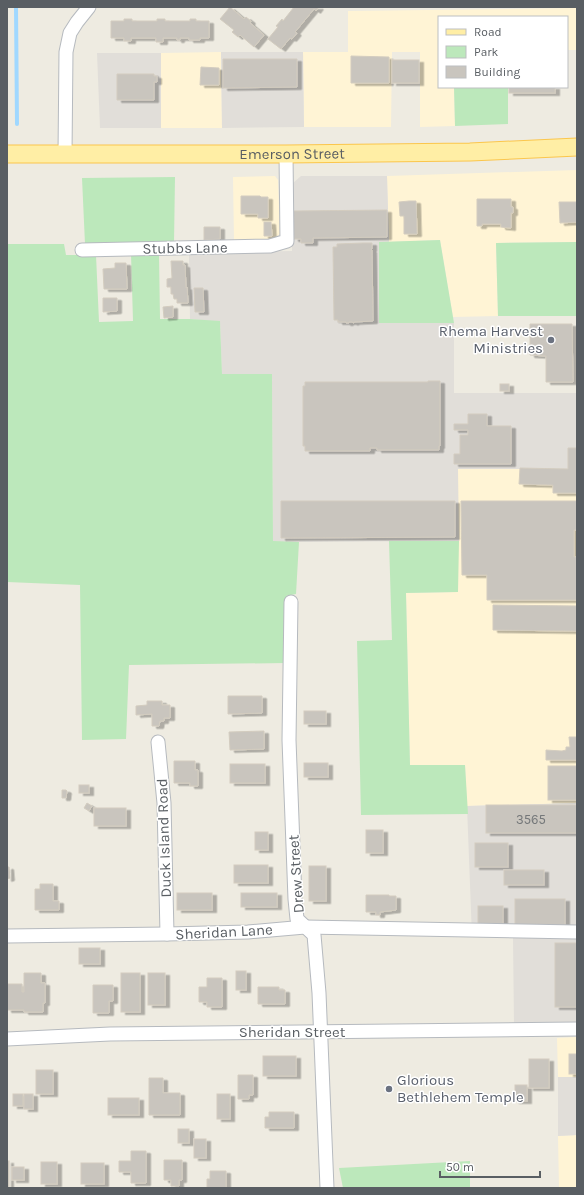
<svg xmlns="http://www.w3.org/2000/svg" width="584" height="1195" font-family="Karla,sans-serif">
<defs>
<filter id="shadow"><feDropShadow dx="4.5" dy="2.5" stdDeviation="0" flood-color="#0004"/></filter>
</defs>
<rect width="100%" height="100%" fill="#eeebe1"/>
<g fill="#fff4d5">
<path d="M577 8V50H567V17H439V87H454L455 126 420 127V52H392L391 127H304L303 52H348V11Z"/>
<path d="M221 52 222 128H161V53Z"/>
<path d="M577 170V242L496 243 498 316 453 317 440 240 389 242 387 176Z"/>
<path d="M275 176 278 180 280 234 269 242H234L233 177Z"/>
<path d="M458 469H577V803L467 806 465 765H410L406 593 458 592Z"/>
<path d="M577 1037V1077H558L557 1038Z"/>
<path d="M577 1135V1188H559L558 1136Z"/>
</g>
<g fill="#e1ded9">
<path d="M221 52H303L304 127 222 128Z"/>
<path d="M97 53H161V128H100Z"/>
<path d="M301 176H387L389 242H379V323H454V393H577V469H458L459 541 273 542 272 374H222L220 322 190 319 189 253 292 251 293 183Z"/>
<path d="M577 803V1022L514 1024 513 938 472 937 467 806Z"/>
<path d="M558 1077H577V1135L558 1136Z"/>
</g>
<g fill="#bce8bb">
<path d="M454 87H508V124L455 126Z"/>
<path d="M175 177 174 243 85 244 82 178Z"/>
<path d="M440 240 454 323H379V242Z"/>
<path d="M577 242V316H498L496 243Z"/>
<path d="M7 244H64L66 255H96L99 322 133 321 131 254H159L160 319H190L220 321 222 374H272L273 541 299 542 296 594 286 596 285 663 129 665 126 739 82 740 80 585 7 582Z"/>
<path d="M389 541H459L458 592 406 593 410 765H465L468 814 361 815 357 641 392 640Z"/>
<path d="M470 1161V1188H343L339 1168Z"/>
</g>
<g fill="none" stroke-linecap="round" stroke-linejoin="round">
<path stroke="#a0d8ff" stroke-width="4" d="M16 7 17 124"/>
</g>
<g fill="#c9c5be" stroke="#d3ccbf" filter="url(#shadow)">
<path d="M230 7 244 19 246 17 251 21 250 23 264 35 254 47 240 35 238 37 232 32 234 30 220 19Z"/>
<path d="M294 7H319L316 11 314 9 295 32 297 33 292 39 290 38 281 49 268 39 278 27 276 26 282 19 283 21Z"/>
<path d="M124 19H132V21H157V19H165V21H190V19H196V21H209V38H200V40H189V38H180V40H177V38H163V42H156V38H131V41H124V38H111V21H124Z"/>
<path d="M351 56 389 57V83H351Z"/>
<path d="M223 59H297V87L223 88Z"/>
<rect x="392" y="60" width="27" height="23"/>
<path d="M201 67 219 68V85H200Z"/>
<path d="M117 74H154V76H157V82H154V100H117Z"/>
<rect x="509" y="87" width="46" height="6"/>
<path d="M241 196H260L261 197H268V218H258V214H241Z"/>
<path d="M477 199H511V207H513V213H511V228L501 227V224H482V226H477Z"/>
<path d="M409 201H416L417 234H404V216H400L399 202Z"/>
<path d="M559 202H577V222L560 223Z"/>
<path d="M387 210V237L313 238V243H301V239H294L293 211Z"/>
<path d="M264 222H271L272 236H264Z"/>
<path d="M204 227H220V239L204 240Z"/>
<path d="M363 243H372V249H371L372 250 373 321 354 322V323L352 322H349V323H346V322H338V320H334L333 247H337V244Z"/>
<path d="M171 261H183V265H185L186 288 187 287 188 303H177V299H174L173 294H171V287H167V279L172 278Z"/>
<path d="M115 263H126L127 289H104L103 269 115 268Z"/>
<path d="M194 288H203L204 312H195Z"/>
<path d="M103 298H117V311L103 312Z"/>
<path d="M173 306V317L164 318 163 307Z"/>
<path d="M530 324H572L573 382H546V356L530 355Z"/>
<path d="M428 381H440V446H439V450H377V448H370V451H305V446H303V386H305V382H428Z"/>
<rect x="500" y="384" width="9" height="7"/>
<path d="M468 414H487V426H511V464H454V454H460V435H468V430H454V424H468Z"/>
<path d="M568 448H577V493H553V485L519 484 520 468 568 469Z"/>
<path d="M281 501H455V537L281 538Z"/>
<path d="M461 501H577V530H574V557H577V600H487V575H462Z"/>
<path d="M493 605 577 606V631L493 630Z"/>
<path d="M228 696H262V713L228 714Z"/>
<path d="M147 701H162V705H170V718H164V721H160L159 726H152V714L136 715V706L147 705Z"/>
<rect x="304" y="711" width="22" height="13"/>
<path d="M264 731V749L230 750 229 732Z"/>
<path d="M569 737H577V760H546V750L562 751 566 750V747H570Z"/>
<path d="M174 761H195V770H198V786H190V783H174Z"/>
<rect x="304" y="763" width="24" height="14"/>
<rect x="230" y="764" width="35" height="19"/>
<rect x="548" y="766" width="29" height="34"/>
<rect x="79" y="785" width="10" height="8"/>
<path d="M62 790H66L67 791 66 798H62Z"/>
<path d="M87 803 92 806 89 811 84 808Z"/>
<rect x="486" y="805" width="91" height="28"/>
<rect x="94" y="808" width="32" height="18"/>
<rect x="366" y="830" width="17" height="23"/>
<rect x="255" y="832" width="13" height="18"/>
<rect x="475" y="843" width="33" height="24"/>
<rect x="234" y="865" width="34" height="18"/>
<rect x="309" y="866" width="17" height="35"/>
<path d="M7 867H9L10 878 7 879Z"/>
<rect x="504" y="870" width="40" height="15"/>
<path d="M40 884H53V901H59V910H35V889H40Z"/>
<rect x="177" y="893" width="35" height="17"/>
<rect x="241" y="893" width="36" height="14"/>
<path d="M366 895H389V896H396V910L380 912V915H376V912H366Z"/>
<rect x="515" y="899" width="50" height="30"/>
<rect x="478" y="906" width="25" height="19"/>
<rect x="555" y="943" width="22" height="64"/>
<rect x="79" y="948" width="21" height="16"/>
<rect x="236" y="971" width="10" height="19"/>
<path d="M24 973H41V983H45V1003H43V1012H24V1010H7V984H22V992H24Z"/>
<rect x="121" y="973" width="19" height="39"/>
<rect x="148" y="973" width="17" height="32"/>
<path d="M207 978H222V1007H207V1002H199V987H207Z"/>
<path d="M93 985H113V1001H109V1013H93Z"/>
<path d="M258 987H279V990H285V1004H258Z"/>
<rect x="569" y="1054" width="8" height="20"/>
<rect x="263" y="1056" width="33" height="20"/>
<rect x="529" y="1059" width="20" height="29"/>
<rect x="36" y="1070" width="17" height="24"/>
<path d="M238 1075H253V1095H249V1099H238Z"/>
<path d="M149 1078H163V1093H180V1115H149Z"/>
<rect x="515" y="1085" width="12" height="16"/>
<rect x="13" y="1094" width="10" height="12"/>
<rect x="24" y="1094" width="9" height="15"/>
<rect x="217" y="1094" width="13" height="25"/>
<rect x="108" y="1098" width="31" height="17"/>
<path d="M269 1112H294V1128H265V1117H269Z"/>
<rect x="178" y="1129" width="11" height="14"/>
<rect x="194" y="1139" width="12" height="19"/>
<path d="M131 1151H146V1183H131V1172H119V1161H131Z"/>
<path d="M164 1160H182V1180H179V1186H171V1180H164Z"/>
<rect x="7" y="1161" width="2" height="26"/>
<rect x="41" y="1162" width="16" height="22"/>
<rect x="81" y="1163" width="23" height="21"/>
<rect x="12" y="1167" width="12" height="13"/>
<path d="M210 1171H226V1188H207V1179H210Z"/>
</g>
<g fill="none" stroke-linecap="round" stroke-linejoin="round">
<defs>
<g id="minor">
<path d="M65 154 66 52 70 33 77 22 89 7"/>
<path d="M82 250 270 246 287 241 286 154"/>
<path d="M291 602 289 740 295 899 297 919 314 935 319 993 327 1188"/>
<path d="M158 742 164 803 167 934"/>
<path d="M7 936 167 934 248 932 305 927 577 932"/>
<path d="M7 1039 110 1034 577 1029"/>
</g>
<g id="major">
<path id="s1" d="M7 154H286L470 152 577 147"/>
</g>
</defs>
<use href="#minor" stroke="#b6babf" stroke-width="15"/>
<use href="#major" stroke="#fbc64c" stroke-width="19"/>
<use href="#minor" stroke="#fff" stroke-width="13"/>
<use href="#major" stroke="#ffeea5" stroke-width="17"/>
</g>
<g fill="#6b7280" stroke="#fff" stroke-width="1.5">
<circle cx="551" cy="340" r="4"/>
<circle cx="389" cy="1089" r="4"/>
</g>
<g text-anchor="middle" stroke-width="3" stroke-linejoin="round" paint-order="stroke">
<g font-size="13" fill="#75787a">
<text x="531" y="824">3565</text>
</g>
<g font-size="15" fill="#595e63" stroke="#fff">
<text dy="5" stroke="none"><textPath href="#s1" startOffset="285">Emerson Street</textPath></text>
<text transform="translate(185 248) rotate(-1)" y="5">Stubbs Lane</text>
<text transform="translate(164 838) rotate(-92)" y="5">Duck Island Road</text>
<text transform="translate(296 874) rotate(-94)" y="5">Drew Street</text>
<text transform="translate(224 932) rotate(-3)" y="5">Sheridan Lane</text>
<text x="292" y="1037">Sheridan Street</text>
</g>
<g font-size="15" fill="#5b616d" stroke="#fff" text-anchor="end">
<text x="543" y="336">Rhema Harvest<tspan x="543" dy="17">Ministries</tspan></text>
<text x="397" y="1085" text-anchor="start">Glorious<tspan x="397" dy="17">Bethlehem Temple</tspan></text>
</g>
</g>
<rect width="584" height="1195" fill="none" stroke="#595e63" stroke-width="16"/>
<rect x="438" y="16" width="130" height="72" fill="#ffffff" stroke="#bdbfc1"/>
<rect x="446" y="29" width="20" height="6" fill="#ffeea5" stroke="#bdbfc1"/>
<text x="474" y="36" font-size="12" fill="#595e63">Road</text>
<rect x="446" y="46" width="20" height="12" fill="#bce8bb" stroke="#bdbfc1"/>
<text x="474" y="56" font-size="12" fill="#595e63">Park</text>
<rect x="446" y="66" width="20" height="12" fill="#c9c5be" stroke="#bdbfc1"/>
<text x="474" y="76" font-size="12" fill="#595e63">Building</text>
<path d="M440 1171v6h100v-6" fill="none" stroke="#595e63" stroke-width="2"/>
<text x="446" y="1171" font-size="12" fill="#595e63" stroke="#ffffff" stroke-width="3" paint-order="stroke">50 m</text>
</svg>
